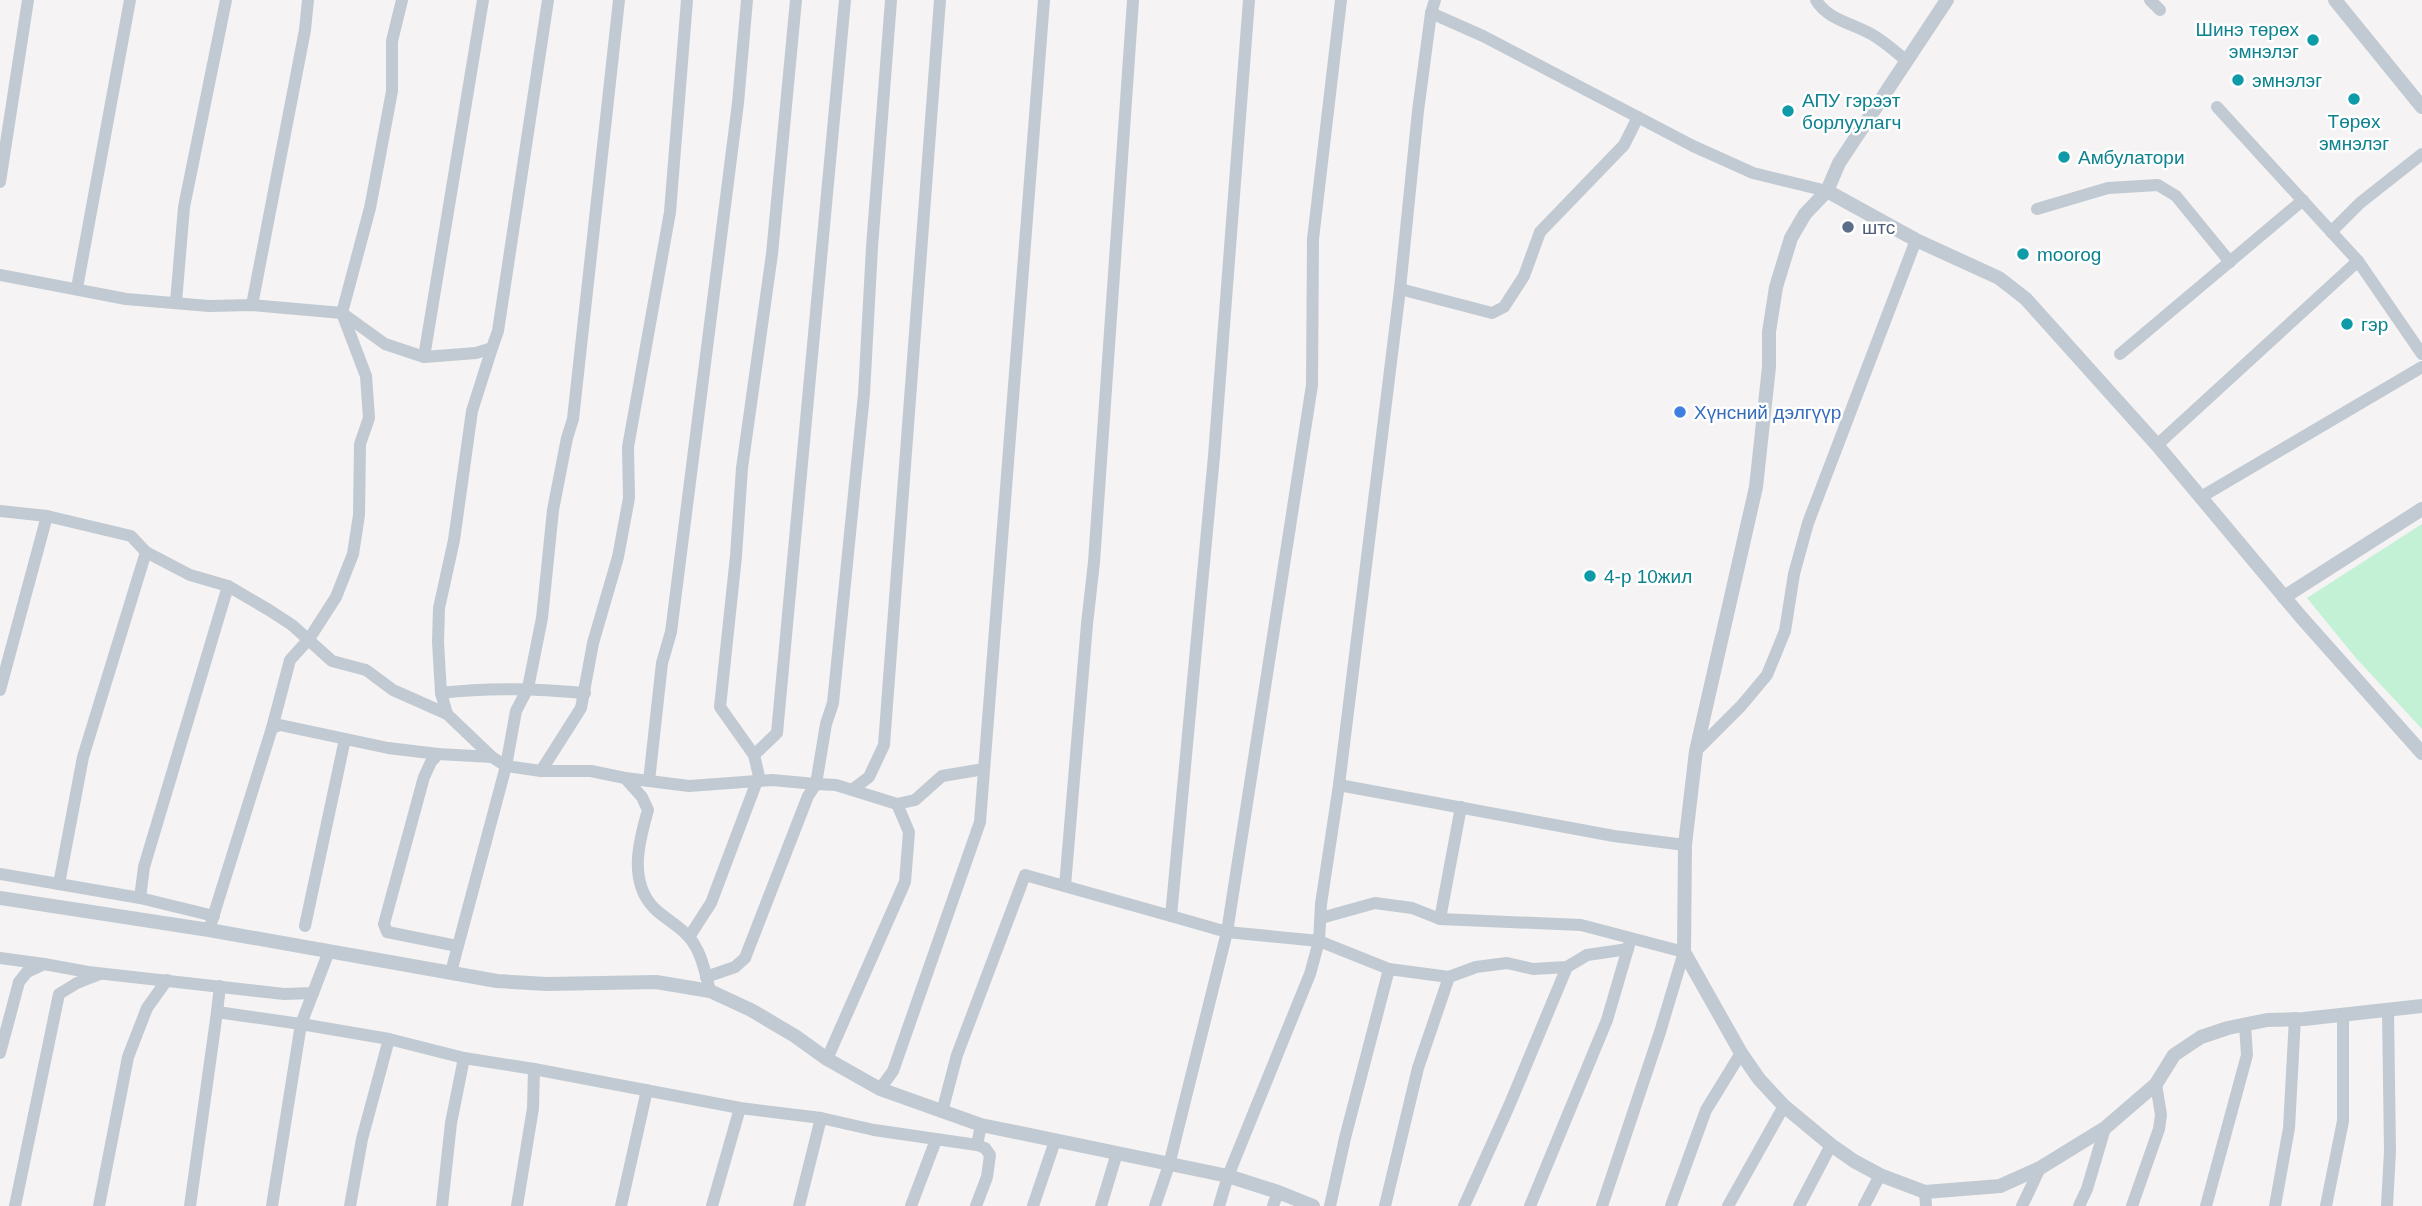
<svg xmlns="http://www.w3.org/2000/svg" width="2422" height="1206" font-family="Helvetica,sans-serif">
<rect width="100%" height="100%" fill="#f5f3f3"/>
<path fill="#c3f1d5" d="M2422 524V729L2356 658 2307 598Z"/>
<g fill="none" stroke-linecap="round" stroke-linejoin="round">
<g stroke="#c1cad2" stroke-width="12">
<path d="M1249 0 1214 456 1171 916 1227 932 1319 941 1389 969"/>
<path d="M1816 0C1828 21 1857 24 1876 37 1887 44 1897 53 1907 61"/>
<path d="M2150 0 2160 10"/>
<path d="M1431 13 1483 36 1693 146 1753 173 1827 191"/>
<path d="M2217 107 2358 261 2422 354"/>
<path d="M0 182 28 0"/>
<path d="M2037 209 2108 188 2158 185 2176 196 2230 262"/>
<path d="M2331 232 2360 203 2422 154"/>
<path d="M0 275 126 299 209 306 252 305 342 313 385 344 424 357 476 353 492 348 498 331 548 0"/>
<path d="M77 288 130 0"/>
<path d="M1400 289 1492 313 1504 307 1524 276 1540 232 1624 145 1638 117"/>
<path d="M176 302 184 207 226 0"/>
<path d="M252 305 305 30 308 0"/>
<path d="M2120 354 2303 200"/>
<path d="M424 357 483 0"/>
<path d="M2157 445 2358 261"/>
<path d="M2201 497 2422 367"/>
<path d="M0 511 47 516 131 536 146 552 190 575 228 586 269 610 292 625 332 661 366 670 393 690 447 714 492 757 506 766 541 771H591L625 778 642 797 648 810C639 841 628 881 654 908 664 918 678 925 688 936 701 950 705 972 710 991"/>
<path d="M0 690 47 516"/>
<path d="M441 693C490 687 536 689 585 693"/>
<path d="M447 714 441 693 438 642 439 608 454 540 472 411 492 348"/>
<path d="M272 728 290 660 309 639 336 597 353 554 359 515 360 444 369 418 366 376 342 313 370 208 381 150 392 91V41L402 0"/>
<path d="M1696 751 1741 706 1767 675 1785 631 1794 574 1808 523 1916 240"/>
<path d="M754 755 777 733 845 0"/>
<path d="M541 771 581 708 593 643 618 557 629 498 628 447 670 212 687 0"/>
<path d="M625 778 689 786 772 780 816 784 826 724 833 703 864 394 872 247 891 0"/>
<path d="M649 781 662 663 671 632 738 103 747 0"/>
<path d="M760 781 754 755 720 707 736 556 742 468 772 254 796 0"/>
<path d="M1339 785 1614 836 1685 845"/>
<path d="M853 789 869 777 884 745 940 0"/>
<path d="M0 874 140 898 214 916"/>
<path d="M59 884 83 757 146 552"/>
<path d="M1065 886 1087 624 1094 562 1133 0"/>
<path d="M140 898 144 867 228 586"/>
<path d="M1321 918 1375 903 1412 908 1440 919 1581 925 1684 952 1660 1032 1602 1206"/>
<path d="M1440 919 1461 807"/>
<path d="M305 926 345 739"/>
<path d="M209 930 272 728 280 725 388 748 438 754"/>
<path d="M689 937 711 903 757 781"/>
<path d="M457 946 387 932 384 924 424 777 431 762 438 754 492 757"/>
<path d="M0 958 44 964"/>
<path d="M451 972 506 766 516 711 528 688 542 618 553 510 567 438 573 419 619 0"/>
<path d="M706 977 735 967 745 958 808 796 816 784 836 785 897 804 915 800 942 776 984 769"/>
<path d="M217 1012 220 986"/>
<path d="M0 1053 19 982 27 972 44 964 88 972 284 994 313 993 329 951"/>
<path d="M827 1059 905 882 909 832 897 804"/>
<path d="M880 1089 893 1071 980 822 1044 0"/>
<path d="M942 1112 957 1055 1025 875 1171 916"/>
<path d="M1925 1192 1926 1206"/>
<path d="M15 1206 59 994 77 983 100 974"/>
<path d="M99 1206 128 1057 147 1008 167 980"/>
<path d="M190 1206 217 1012 301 1024 313 993"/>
<path d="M272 1206 301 1024 389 1039 464 1058 534 1069 740 1108 821 1118 874 1130 977 1145 981 1125"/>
<path d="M350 1206 362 1139 389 1039"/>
<path d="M442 1206 451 1123 464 1058"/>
<path d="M517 1206 533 1108 534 1069"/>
<path d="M621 1206 647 1090"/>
<path d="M712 1206 740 1108"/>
<path d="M799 1206 821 1118"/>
<path d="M911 1206 936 1140"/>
<path d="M976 1206 987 1177 990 1155 985 1148 977 1145"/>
<path d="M1033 1206 1055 1141"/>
<path d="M1101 1206 1117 1153"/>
<path d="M1155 1206 1169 1165 1227 932 1312 385 1313 239 1341 0"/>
<path d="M1219 1206 1228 1176 1310 974 1319 941 1321 904 1339 785 1400 289 1418 111 1431 13 1435 0"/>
<path d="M1273 1206 1278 1192"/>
<path d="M1330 1206 1345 1138 1389 969 1449 977 1476 967 1507 963 1533 969 1567 967"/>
<path d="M1385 1206 1418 1068 1449 977"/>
<path d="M1464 1206 1509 1106 1567 967 1587 955 1628 949"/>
<path d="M1530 1206 1607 1020 1629 945"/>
<path d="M1671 1206 1706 1110 1741 1053"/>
<path d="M1728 1206 1784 1106"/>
<path d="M1799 1206 1831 1145"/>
<path d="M1864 1206 1880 1175"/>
<path d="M2022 1206 2040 1168"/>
<path d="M2079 1206 2087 1189 2105 1128"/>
<path d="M2132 1206 2159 1129 2161 1115 2156 1084"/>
<path d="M2206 1206 2247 1055 2245 1025"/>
<path d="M2275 1206 2289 1128 2295 1018"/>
<path d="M2326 1206 2343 1121V1014"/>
<path d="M2387 1206 2390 1151 2388 1011"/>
</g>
<g stroke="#c1cad2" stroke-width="14">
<path d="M1947 0 1839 163 1827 191 1916 240 1999 278 2026 299 2157 445 2301 617 2422 753"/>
<path d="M2335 0 2422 107"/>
<path d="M1827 191 1805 214 1791 238 1776 287 1769 332V367L1756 487 1696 751 1685 845 1684 952 1741 1053 1759 1079 1784 1106 1831 1145 1854 1161 1880 1175 1925 1192 2000 1186 2040 1168 2105 1128 2156 1084 2174 1055 2201 1037 2228 1028 2267 1020 2304 1019 2422 1006"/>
<path d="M2284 597 2422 509"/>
<path d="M0 898 209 930 497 981 547 984 656 982 710 991 751 1010 795 1036 827 1059 880 1089 981 1125 1228 1176 1278 1192 1313 1206"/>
</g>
</g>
<g fill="#0f9aa8" stroke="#fff" stroke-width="2.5">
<circle cx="2313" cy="40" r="7"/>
<circle cx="2238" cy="80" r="7"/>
<circle cx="2354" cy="99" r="7"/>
<circle cx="1788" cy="111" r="7"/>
<circle cx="2064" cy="157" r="7"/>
<circle cx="2023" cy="254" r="7"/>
<circle cx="2347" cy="324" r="7"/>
<circle cx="1590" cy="576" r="7"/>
</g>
<circle fill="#5c6f8a" stroke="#fff" stroke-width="2.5" cx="1848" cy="227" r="7"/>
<circle fill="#3f7fe0" stroke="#fff" stroke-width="2.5" cx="1680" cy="412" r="7"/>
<g text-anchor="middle" stroke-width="5" stroke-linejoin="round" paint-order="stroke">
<g font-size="19" fill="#0d838f" stroke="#fff" text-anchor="start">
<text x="2299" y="36" text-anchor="end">Шинэ төрөх<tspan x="2299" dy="22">эмнэлэг</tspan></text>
<text x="2252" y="87">эмнэлэг</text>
<text x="1802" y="107">АПУ гэрээт<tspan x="1802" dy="22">борлуулагч</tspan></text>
<text x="2354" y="128" text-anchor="middle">Төрөх<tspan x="2354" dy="22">эмнэлэг</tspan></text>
<text x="2078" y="164">Амбулатори</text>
<text x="2037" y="261">moorog</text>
<text x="2361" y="331">гэр</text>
<text x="1604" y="583">4-р 10жил</text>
</g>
<g font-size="19" fill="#4e5e75" stroke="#fff" text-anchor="start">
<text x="1862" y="234">штс</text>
</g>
<g font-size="19" fill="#366cbe" stroke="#fff" text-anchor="start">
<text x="1694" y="419">Хүнсний дэлгүүр</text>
</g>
</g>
</svg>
